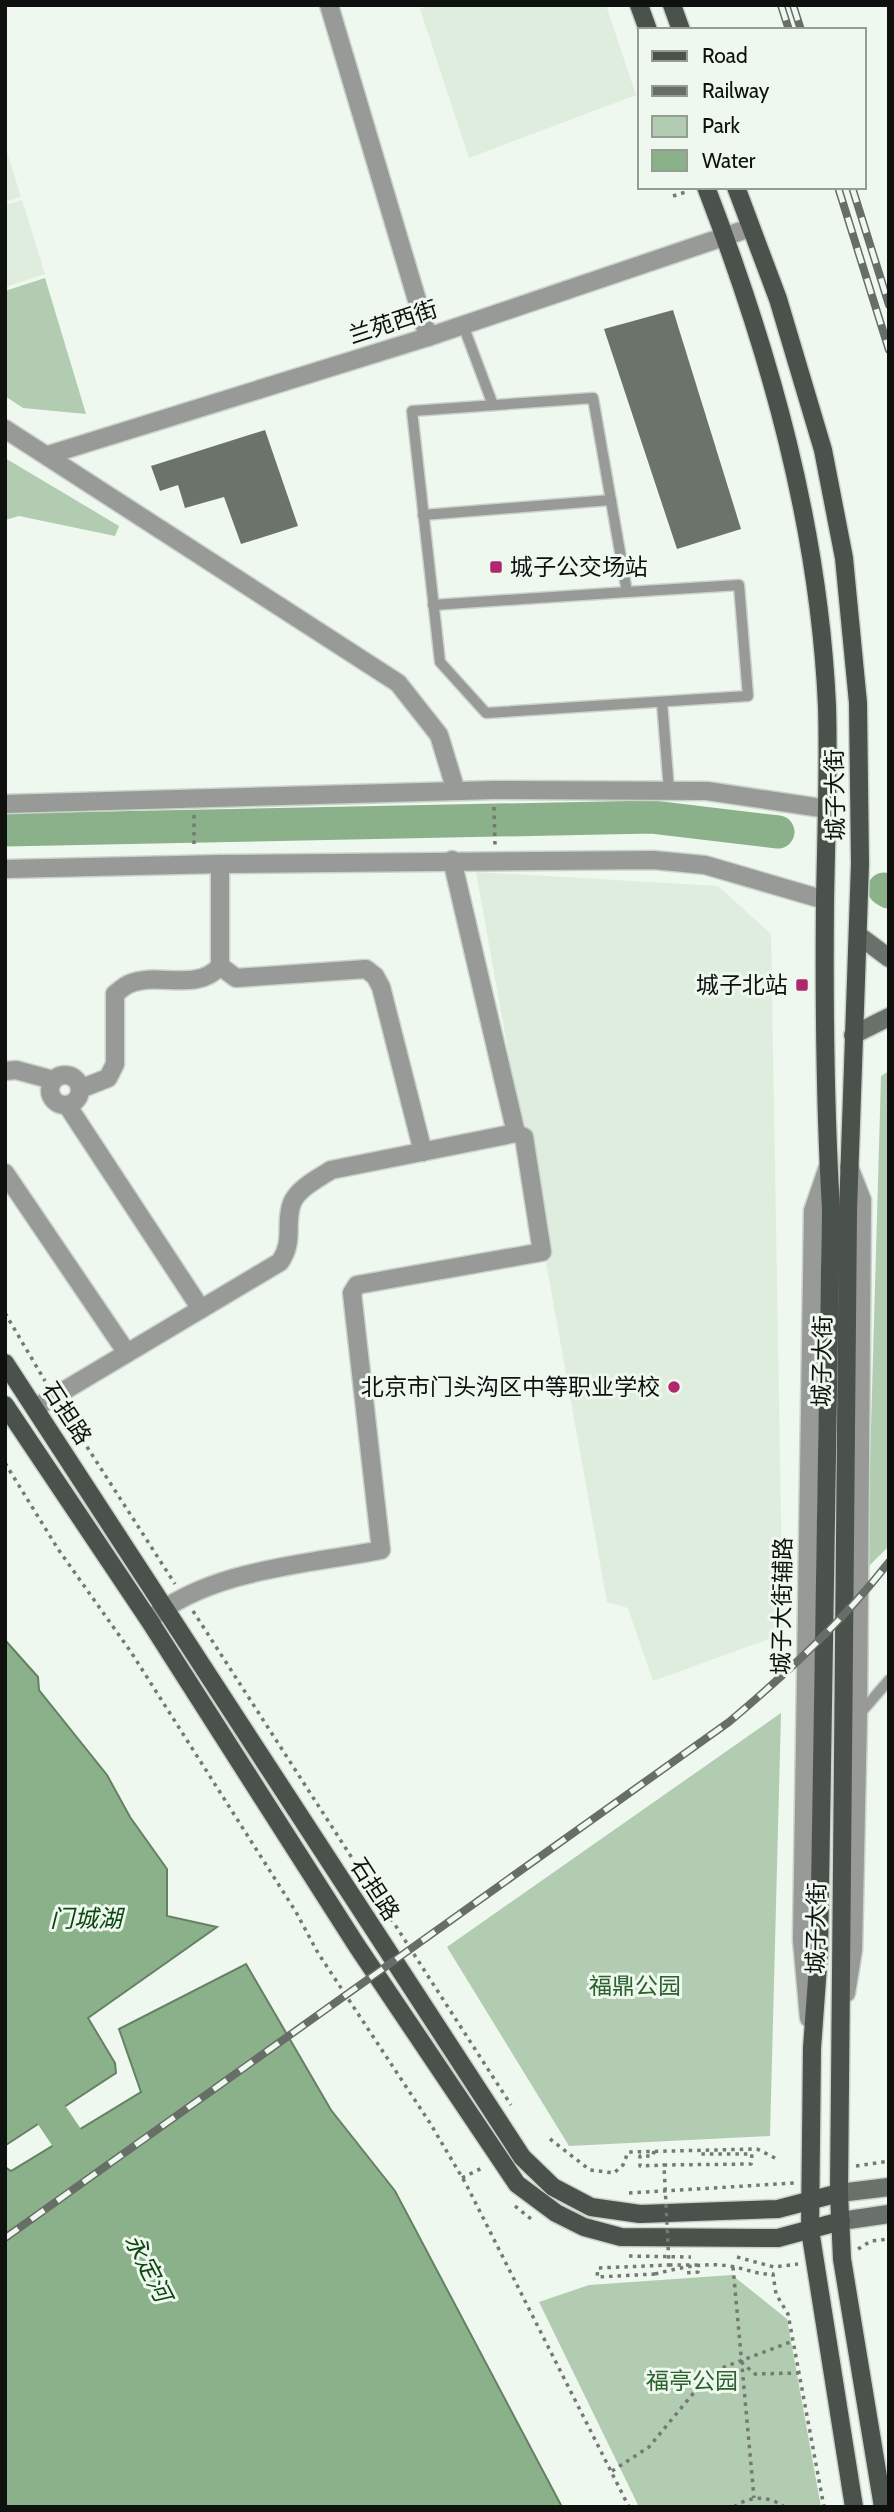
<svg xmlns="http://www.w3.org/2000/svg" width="894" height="2512" font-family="Cabin,'Noto Sans SC',sans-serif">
<rect width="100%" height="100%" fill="#eef8ee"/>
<g fill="#deedde">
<path d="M431 5H606L636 95 469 158 420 9Z"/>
<path d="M5 146 21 197 5 202Z"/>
<path d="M22 200 45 274 5 287V205Z"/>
<path d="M476 872 718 886 771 934 783 1634 653 1681 628 1608 607 1602Z"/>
</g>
<g fill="#b2ccb1">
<path d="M45 278 86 414 23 408 5 396V291Z"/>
<path d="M5 458 119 526 115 536 19 516 5 520Z"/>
<path d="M889 1071V1546L867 1568 881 1076Z"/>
<path d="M781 1713 770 2136 569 2146 447 1947Z"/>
<path d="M732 2275 787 2319 821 2507H639L539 2302 589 2285Z"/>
</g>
<g fill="#8ab189" stroke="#658164" stroke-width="2">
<path d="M5 1640 38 1677 39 1690 107 1775 130 1817 167 1869V1916L217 1927 88 2018 115 2063 116 2073 6 2145Z"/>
<path d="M246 1964 331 2110 395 2191 562 2507H5V2167L11 2171 141 2092 119 2029Z"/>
</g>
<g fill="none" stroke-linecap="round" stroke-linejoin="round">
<g stroke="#8ab189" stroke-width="33">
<path d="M5 830 652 817 778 832"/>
<path d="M884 889 889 892"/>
<path d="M5 2046 92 2175"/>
</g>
</g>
<g fill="#6b736b">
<path d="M673 310 741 529 677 549 604 329Z"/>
<path d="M265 430 298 526 241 544 224 497 185 508 178 485 160 491 151 466Z"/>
</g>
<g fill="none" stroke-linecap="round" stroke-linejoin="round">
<defs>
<g id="service">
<path d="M463 325 493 405"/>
<path d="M593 398 627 592 739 585 748 696 486 713 440 662 412 411Z"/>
<path d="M423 515 611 500"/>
<path d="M433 605 627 592"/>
<path d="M662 702 669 790"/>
<path d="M858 1716 889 1680"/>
</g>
<g id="minor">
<path d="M48 455 428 337 750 228"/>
<path d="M5 869 220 864V966C197 993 157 971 129 984 124 986 119 991 115 994V1064L108 1078 80 1089"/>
<path d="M220 966 236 978 366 969 375 976 381 987 423 1152"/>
<path d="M5 1071 16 1070 53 1080"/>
<circle cx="65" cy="1090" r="15"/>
<path d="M67 1105 201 1309"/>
<path d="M5 1173 127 1353"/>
<path d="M35 1408 280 1262C295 1240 284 1224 292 1203 298 1188 319 1178 331 1170L516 1133"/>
<path d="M149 1620C211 1569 304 1565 381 1550L352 1293 357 1285 542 1252 524 1137 516 1133 452 860"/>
</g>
<g id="tertiary">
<path d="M329 5 428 337"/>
<path d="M5 429 398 683 439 735 456 791"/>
<path d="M5 804 494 790 707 791 828 809"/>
<path d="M220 864 653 860 705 865 825 900"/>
<path d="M846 1993 853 1950 858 1716 862 1200 849 1167"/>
<path d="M809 2018 802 1940 813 1211 828 1167"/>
</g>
<g id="secondary">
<path d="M858 935 889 958"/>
<path d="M853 1035 889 1017"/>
<path d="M839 2193 889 2187"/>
<path d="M841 2221 889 2214"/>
</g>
<g id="primary">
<path d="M639 5 648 30"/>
<path d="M672 5 681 30"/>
<path d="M706 187C770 353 819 527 827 706 829 771 826 837 825 902 824 1005 825 1107 831 1209L819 1952 812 2048 810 2230 854 2507"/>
<path d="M736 187 778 299 823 450 844 558 858 703 860 864 848 1211 839 2193 842 2259 883 2507"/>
<path d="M5 1363 522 2157 553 2187 591 2207 640 2214 778 2209 839 2193"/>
<path d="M5 1405 149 1620 357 1946 517 2184 556 2213 584 2227 621 2237 778 2238 841 2221"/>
</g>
</defs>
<use href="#service" stroke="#cad3ca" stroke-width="13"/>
<use href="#minor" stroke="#cad3ca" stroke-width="21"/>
<use href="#tertiary" stroke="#cad3ca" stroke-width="21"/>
<use href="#secondary" stroke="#cad3ca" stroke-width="21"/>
<use href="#primary" stroke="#cad3ca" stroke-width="21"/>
<g stroke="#737973" stroke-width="3.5" stroke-dasharray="3.5 5" stroke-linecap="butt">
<path d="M673 196 689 191"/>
<path d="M494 807 495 845"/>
<path d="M194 815V849"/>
<path d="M5 1313 45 1381"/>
<path d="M64 1411 175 1584"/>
<path d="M5 1463 58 1549 131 1652 296 1912 318 1953 430 2123 466 2184 629 2507"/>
<path d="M193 1611 511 2105"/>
<path d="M550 2139 590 2170 614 2173 623 2165 628 2152 757 2149 779 2160"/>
<path d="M654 2151 653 2156H640V2166L664 2165"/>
<path d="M856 2166 889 2161"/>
<path d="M462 2178 484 2167"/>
<path d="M629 2193 795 2183"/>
<path d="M515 2206 531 2219"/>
<path d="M858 2249 871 2241 889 2239"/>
<path d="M629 2256 691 2257"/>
<path d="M737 2257 774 2267 798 2264"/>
<path d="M733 2267 754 2498"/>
<path d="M655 2274C678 2268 705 2262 729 2266 745 2268 756 2275 773 2274L776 2294 788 2314 824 2507"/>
<path d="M741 2362 755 2374 799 2373"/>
<path d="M612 2471 649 2447 696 2390 719 2369 793 2341"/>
<path d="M734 2507C749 2496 769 2495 784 2507"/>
</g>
<use href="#service" stroke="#979a96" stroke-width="10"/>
<use href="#minor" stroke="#979a96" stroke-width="18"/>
<use href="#tertiary" stroke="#979a96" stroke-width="18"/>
<use href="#secondary" stroke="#6a706a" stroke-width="18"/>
<use href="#primary" stroke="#4b524b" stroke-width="18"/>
<defs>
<g id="rail">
<path d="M781 5 789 30"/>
<path d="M793 5 801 30"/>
<path d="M838 187 889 350"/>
<path d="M852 187 889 305"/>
<path d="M5 2238 729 1722C787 1673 842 1622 889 1562"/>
</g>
</defs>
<use href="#rail" stroke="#676d67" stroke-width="8"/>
<use href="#rail" stroke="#eef8ee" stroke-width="5" stroke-dasharray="16" stroke-linecap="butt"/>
<g stroke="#737973" stroke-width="3.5" stroke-dasharray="3.5 5" stroke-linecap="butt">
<path d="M669 2265H697L698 2272 685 2273"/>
<path d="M655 2274 597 2277 598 2268 669 2265 664 2165 751 2164 752 2154H701"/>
</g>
</g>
<g fill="#af286d" stroke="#eef8ee" stroke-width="2.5">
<rect x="489" y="560" width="14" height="14" rx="3.5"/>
<rect x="795" y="978" width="14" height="14" rx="3.5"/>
<circle cx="674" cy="1387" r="7"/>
</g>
<g text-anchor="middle" stroke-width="6" stroke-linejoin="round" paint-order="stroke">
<g font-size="23" fill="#0e110e" stroke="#eef8ee">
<text transform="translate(393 322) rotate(-18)" y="8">兰苑西街</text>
<text transform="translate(835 795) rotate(-91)" y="8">城子大街</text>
<text transform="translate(822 1361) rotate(-89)" y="8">城子大街</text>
<text transform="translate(67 1413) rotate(57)" y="8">石担路</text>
<text transform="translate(782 1606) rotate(-89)" y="8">城子大街辅路</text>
<text transform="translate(375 1889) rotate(57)" y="8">石担路</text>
<text transform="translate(816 1928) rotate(-89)" y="8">城子大街</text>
</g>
<g font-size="23" fill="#0e110e" stroke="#eef8ee" text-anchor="end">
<text x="510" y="575" text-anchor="start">城子公交场站</text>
<text x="788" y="993">城子北站</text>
<text x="660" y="1395">北京市门头沟区中等职业学校</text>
</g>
<g font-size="23" fill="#2c622e" stroke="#eef8ee">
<text x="635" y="1994">福鼎公园</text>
<text x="692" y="2389">福亭公园</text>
</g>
<g font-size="24" font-style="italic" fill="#0d4713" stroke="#eef8ee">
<text x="86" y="1927">门城湖</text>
<text transform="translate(148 2268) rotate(63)" y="8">永定河</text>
</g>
</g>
<rect width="894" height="2512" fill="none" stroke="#0e110e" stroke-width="14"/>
<rect x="638" y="28" width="228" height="161" fill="#eef8ee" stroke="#949c94" stroke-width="2"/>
<rect x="652" y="51" width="35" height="10" fill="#4b524b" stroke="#949c94" stroke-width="2"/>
<text x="702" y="63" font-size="21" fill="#0e110e">Road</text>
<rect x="652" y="86" width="35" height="10" fill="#676d67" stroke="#949c94" stroke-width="2"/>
<text x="702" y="98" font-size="21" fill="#0e110e">Railway</text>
<rect x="652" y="116" width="35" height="21" fill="#b2ccb1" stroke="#949c94" stroke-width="2"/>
<text x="702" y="133" font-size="21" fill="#0e110e">Park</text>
<rect x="652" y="150" width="35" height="21" fill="#8ab189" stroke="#949c94" stroke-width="2"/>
<text x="702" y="168" font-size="21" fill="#0e110e">Water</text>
</svg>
